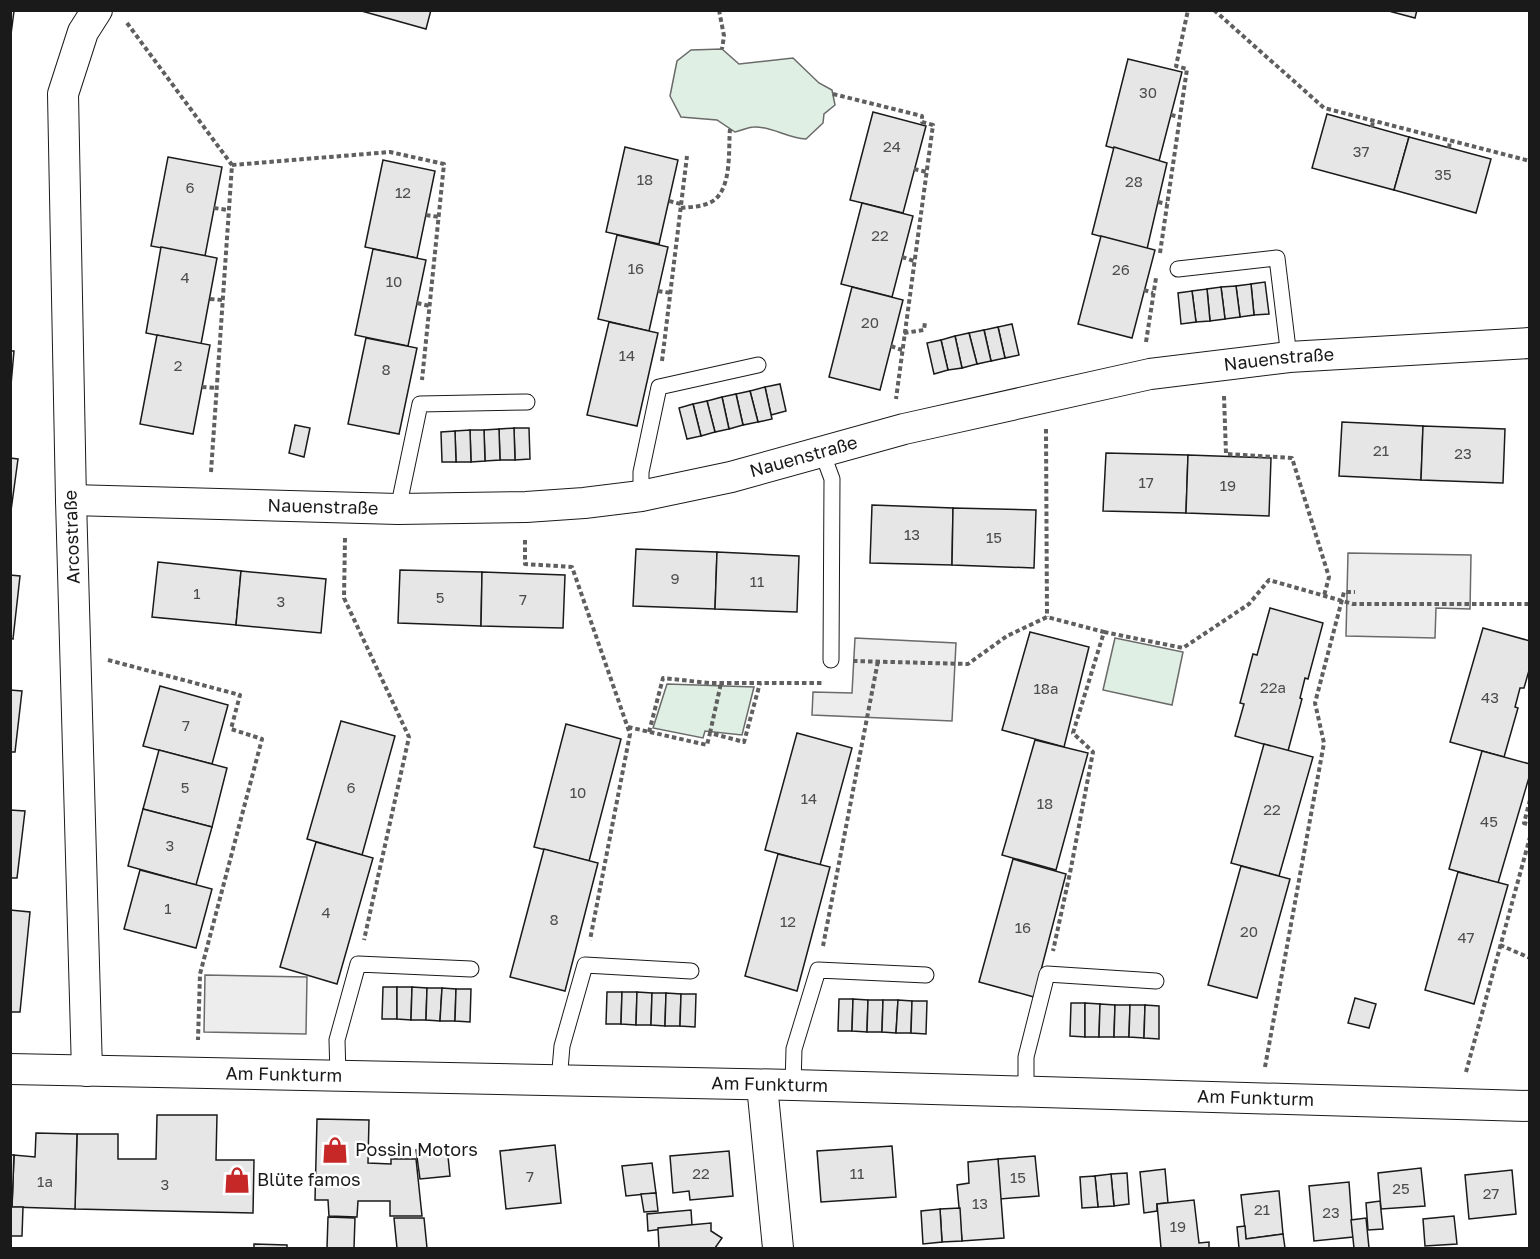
<svg xmlns="http://www.w3.org/2000/svg" width="1540" height="1259" font-family="'Golos Text',sans-serif">
<rect width="100%" height="100%" fill="#fff"/>
<g fill="#e0efe3" stroke="#6a6a6a" stroke-width="1.5">
<path d="M722 49 739 64 793 58 819 83 832 90 835 105 824 114 823 123 806 139C787 138 771 126 754 127 748 127 740 131 735 132L717 120 681 117 670 96 677 61 691 50Z"/>
<path d="M1115 638 1183 652 1172 705 1103 690Z"/>
<path d="M667 684 754 687 742 735 705 731 703 738 653 728Z"/>
</g>
<g fill="#ededed" stroke="#6a6a6a" stroke-width="1.5">
<path d="M1348 553 1471 555 1470 609 1436 608 1435 638 1346 636Z"/>
<path d="M855 638 956 643 952 721 812 715 813 692 852 693Z"/>
<path d="M205 975 307 977 306 1034 204 1032Z"/>
</g>
<g fill="#e6e6e6" stroke="#1a1a1a" stroke-width="1.5">
<path d="M358 10H431L426 29Z"/>
<path d="M1385 10H1417L1415 18Z"/>
<path d="M10 11H14L10 42Z"/>
<path d="M1128 59 1182 72 1159 161 1106 146Z"/>
<path d="M873 112 926 126 903 213 850 200Z"/>
<path d="M1327 114 1409 137 1394 190 1312 168Z"/>
<path d="M1409 137 1491 159 1476 213 1394 190Z"/>
<path d="M625 147 678 160 659 244 606 232Z"/>
<path d="M1114 147 1167 163 1147 249 1092 234Z"/>
<path d="M168 157 222 167 205 256 151 246Z"/>
<path d="M383 160 435 171 417 258 365 247Z"/>
<path d="M862 203 913 216 892 297 841 284Z"/>
<path d="M617 235 668 247 649 331 598 319Z"/>
<path d="M1101 236 1155 250 1132 338 1078 324Z"/>
<path d="M161 247 217 258 201 344 146 333Z"/>
<path d="M373 249 426 260 408 346 355 335Z"/>
<path d="M1265 282 1269 314 1254 315 1251 284Z"/>
<path d="M1251 284 1254 315 1240 317 1236 286Z"/>
<path d="M1236 286 1240 317 1225 319 1221 287Z"/>
<path d="M852 287 903 300 880 390 829 377Z"/>
<path d="M1221 287 1225 319 1210 321 1207 289Z"/>
<path d="M1207 289 1210 321 1196 322 1192 291Z"/>
<path d="M1192 291 1196 322 1181 324 1178 293Z"/>
<path d="M609 322 658 333 637 426 587 415Z"/>
<path d="M1012 324 1019 355 1005 358 998 327Z"/>
<path d="M998 327 1005 358 991 361 984 330Z"/>
<path d="M984 330 991 361 977 364 969 333Z"/>
<path d="M969 333 977 364 962 368 955 336Z"/>
<path d="M157 335 210 345 193 434 140 424Z"/>
<path d="M955 336 962 368 948 370 941 340Z"/>
<path d="M366 338 417 348 399 434 348 424Z"/>
<path d="M941 340 948 370 934 374 927 343Z"/>
<path d="M10 351H14L10 396Z"/>
<path d="M780 384 786 411 771 415 765 387Z"/>
<path d="M765 387 772 419 758 422 750 391Z"/>
<path d="M750 391 758 422 743 425 736 394Z"/>
<path d="M736 394 743 425 729 429 722 397Z"/>
<path d="M722 397 729 429 715 432 707 401Z"/>
<path d="M707 401 715 432 701 436 693 404Z"/>
<path d="M693 404 701 436 687 439 679 408Z"/>
<path d="M1342 422 1423 426 1421 480 1339 476Z"/>
<path d="M295 425 310 428 304 457 289 453Z"/>
<path d="M1423 426 1505 429 1503 483 1421 480Z"/>
<path d="M514 428H529L530 459 515 460Z"/>
<path d="M514 428 515 460H500L499 429Z"/>
<path d="M499 429 500 460 485 461 484 430Z"/>
<path d="M470 430H484L485 461 471 462Z"/>
<path d="M470 430 471 462H456L455 431Z"/>
<path d="M455 431 456 462H442L441 432Z"/>
<path d="M1106 453 1188 455 1186 513 1103 511Z"/>
<path d="M1188 455 1271 458 1269 516 1186 513Z"/>
<path d="M10 458 18 459 10 518Z"/>
<path d="M872 505 953 508 952 565 870 563Z"/>
<path d="M953 508 1036 510 1034 568 952 565Z"/>
<path d="M636 549 717 552 715 609 633 606Z"/>
<path d="M717 552 799 556 797 612 715 609Z"/>
<path d="M158 562 241 571 236 625 152 617Z"/>
<path d="M400 570 482 572 481 626 398 623Z"/>
<path d="M241 571 326 579 321 633 236 625Z"/>
<path d="M482 572 565 575 563 628 481 626Z"/>
<path d="M10 575 20 576 13 639 10 638Z"/>
<path d="M1270 608 1323 623 1308 679 1305 678 1300 698 1302 699 1288 751 1235 736 1244 704 1240 703 1253 654 1257 655Z"/>
<path d="M1483 628 1530 641V667L1524 688H1520L1515 707 1518 708 1504 757 1450 742Z"/>
<path d="M1030 632 1089 647 1064 747 1002 730Z"/>
<path d="M160 686 228 705 212 764 143 746Z"/>
<path d="M10 690 22 691 15 752H10Z"/>
<path d="M341 721 395 736 362 855 307 839Z"/>
<path d="M566 724 621 739 589 861 534 847Z"/>
<path d="M797 733 852 748 820 865 765 850Z"/>
<path d="M1035 740 1088 753 1056 870 1002 855Z"/>
<path d="M1264 744 1313 757 1279 876 1231 863Z"/>
<path d="M159 750 227 768 212 827 143 809Z"/>
<path d="M1482 751 1530 764V774L1498 883 1449 869Z"/>
<path d="M143 809 212 827 196 885 128 866Z"/>
<path d="M10 810 25 811 17 878H10Z"/>
<path d="M316 842 373 858 337 984 280 967Z"/>
<path d="M544 849 598 863 565 991 510 977Z"/>
<path d="M778 854 830 867 797 991 745 976Z"/>
<path d="M1013 859 1066 874 1034 997 979 982Z"/>
<path d="M1241 866 1290 879 1257 998 1208 985Z"/>
<path d="M140 870 212 889 196 948 124 929Z"/>
<path d="M1458 872 1508 885 1474 1004 1425 990Z"/>
<path d="M10 910 30 912 20 1012H10Z"/>
<path d="M383 987H397V1019H382Z"/>
<path d="M397 987H412L411 1020 397 1019Z"/>
<path d="M412 987 427 988 426 1020H411Z"/>
<path d="M427 988H442L440 1021 426 1020Z"/>
<path d="M442 988 456 989 455 1021H440Z"/>
<path d="M456 989H471L470 1022 455 1021Z"/>
<path d="M607 992H622L621 1024H606Z"/>
<path d="M622 992H637L636 1025 621 1024Z"/>
<path d="M637 992 652 993 651 1025H636Z"/>
<path d="M652 993H666L665 1026 651 1025Z"/>
<path d="M666 993 681 994 680 1026H665Z"/>
<path d="M681 994H696L695 1027 680 1026Z"/>
<path d="M1355 998 1376 1004 1369 1028 1348 1023Z"/>
<path d="M839 999H853L852 1031H838Z"/>
<path d="M853 999 868 1000 867 1032 852 1031Z"/>
<path d="M868 1000H883L882 1032H867Z"/>
<path d="M883 1000H898L896 1033 882 1032Z"/>
<path d="M898 1000 912 1001 911 1033H896Z"/>
<path d="M912 1001H927L926 1034 911 1033Z"/>
<path d="M1071 1003H1085V1037L1070 1036Z"/>
<path d="M1085 1003 1100 1004 1099 1037H1085Z"/>
<path d="M1100 1004 1115 1005 1114 1037H1099Z"/>
<path d="M1115 1005H1130L1129 1037H1114Z"/>
<path d="M1130 1005H1145L1144 1038 1129 1037Z"/>
<path d="M1145 1005 1159 1006V1039L1144 1038Z"/>
<path d="M157 1115H217L216 1160H254L253 1213 75 1209 77 1134H118V1159H156Z"/>
<path d="M317 1119 369 1120 368 1163 391 1164V1159H416L422 1216H390V1201H358L357 1217 329 1216 328 1200H315Z"/>
<path d="M36 1133 77 1134 75 1209 12 1207 14 1155 35 1157Z"/>
<path d="M555 1145 561 1203 506 1209 500 1151Z"/>
<path d="M892 1146 896 1197 821 1202 817 1151Z"/>
<path d="M447 1147 450 1176 420 1179 416 1150Z"/>
<path d="M729 1151 733 1196 690 1200 689 1191 673 1193 670 1156Z"/>
<path d="M10 1155H14L12 1207H10Z"/>
<path d="M1035 1156 1039 1196 1000 1199 998 1159Z"/>
<path d="M998 1159 1004 1238 962 1241 957 1185 969 1183 968 1162Z"/>
<path d="M652 1163 656 1193 626 1196 622 1166Z"/>
<path d="M1421 1168 1425 1206 1381 1209 1378 1173Z"/>
<path d="M1165 1169 1168 1203 1157 1204V1211L1144 1213 1140 1172Z"/>
<path d="M1512 1170 1516 1214 1469 1219 1465 1175Z"/>
<path d="M1127 1173 1129 1204 1114 1206 1111 1174Z"/>
<path d="M1111 1174 1114 1206 1098 1207 1095 1176Z"/>
<path d="M1095 1176 1098 1207 1082 1208 1080 1177Z"/>
<path d="M1349 1182 1353 1237 1314 1241 1309 1186Z"/>
<path d="M1277 1191H1279L1283 1234 1246 1239 1241 1195Z"/>
<path d="M656 1193 658 1211 644 1212 641 1194Z"/>
<path d="M1194 1200 1199 1243 1209 1242V1248H1161L1157 1204Z"/>
<path d="M1380 1201 1383 1229 1368 1230 1366 1203Z"/>
<path d="M10 1207H23L22 1236H10Z"/>
<path d="M960 1208 962 1241 942 1242 940 1209Z"/>
<path d="M940 1209 942 1242 923 1244 921 1211Z"/>
<path d="M691 1210 692 1225 648 1231 647 1214Z"/>
<path d="M1454 1216 1457 1244 1425 1246 1423 1219Z"/>
<path d="M328 1217 355 1218 354 1248H327Z"/>
<path d="M394 1218H424L427 1248H397Z"/>
<path d="M1366 1218 1369 1248H1354L1351 1220Z"/>
<path d="M711 1223V1231L722 1238 715 1248H659L658 1228Z"/>
<path d="M1245 1226 1246 1239 1283 1234 1285 1248H1239L1237 1227Z"/>
<path d="M254 1244 287 1245V1248H254Z"/>
</g>
<g fill="none" stroke-linecap="round" stroke-linejoin="round">
<defs>
<g id="service">
<path d="M1178 269 1277 258 1289 357"/>
<path d="M822 452 832 479 831 660"/>
<path d="M641 496V472L659 387 758 365"/>
<path d="M398 509 420 404 527 402"/>
<path d="M338 1075 337 1040 358 964 471 969"/>
<path d="M559 1081 562 1046 585 965 691 971"/>
<path d="M793 1085 794 1049 818 970 926 975"/>
<path d="M1026 1092V1057L1047 974 1156 981"/>
</g>
<g id="minor">
<path id="s1" d="M71 500 398 509 526 507 584 503 641 496 731 477 904 429 1150 374 1289 357 1530 343"/>
<path id="s2" d="M10 1069 793 1085 1530 1106"/>
<path d="M87 1071 71 500 63 94 83 32 97 10"/>
<path d="M762 1085 778 1248"/>
</g>
</defs>
<use href="#service" stroke="#1a1a1a" stroke-width="17"/>
<use href="#minor" stroke="#1a1a1a" stroke-width="32"/>
<g stroke="#5f5f5f" stroke-width="4" stroke-dasharray="4.5 3" stroke-linecap="butt">
<path d="M719 10 724 36 722 49"/>
<path d="M1214 10 1324 108 1530 161"/>
<path d="M127 23 232 165 211 472"/>
<path d="M833 94 922 116V122L933 125 896 399"/>
<path d="M1171 115 1180 117"/>
<path d="M1372 127 1373 121"/>
<path d="M1449 148 1450 141"/>
<path d="M232 165 390 152 444 164 422 380"/>
<path d="M914 169 927 172"/>
<path d="M669 201 681 204"/>
<path d="M1158 202 1167 204"/>
<path d="M214 208 228 210"/>
<path d="M681 208C690 207 700 207 709 203 733 193 728 150 730 129"/>
<path d="M426 215 439 217"/>
<path d="M1160 253 1187 69 1176 66 1188 10"/>
<path d="M902 257 914 261"/>
<path d="M1144 290 1153 293"/>
<path d="M658 291 671 293"/>
<path d="M210 299 222 300"/>
<path d="M417 303 430 306"/>
<path d="M904 333 924 330 925 322"/>
<path d="M1146 342 1156 278"/>
<path d="M891 346 902 350"/>
<path d="M662 361 687 156"/>
<path d="M202 387 216 388"/>
<path d="M1224 396 1226 454 1292 458 1329 577 1324 596"/>
<path d="M1046 429 1047 617"/>
<path d="M345 538 344 598 409 737 364 940"/>
<path d="M525 540V564L572 567 630 734 590 940"/>
<path d="M1104 632 1183 648 1249 604 1269 580 1353 604H1530"/>
<path d="M108 660 240 695 231 729 262 739 200 974 198 1040"/>
<path d="M853 661 968 664 1007 636 1047 617 1104 632 1073 733 1093 752 1070 873 1053 951"/>
<path d="M628 727 707 745 710 733 744 742 760 683"/>
<path d="M649 732 663 678 709 683H822"/>
<path d="M710 733 721 683"/>
<path d="M1530 800 1524 823 1530 825"/>
<path d="M1500 945 1530 958"/>
<path d="M823 946 878 661"/>
<path d="M1265 1067 1324 743 1315 703 1344 592H1355"/>
<path d="M1466 1072 1530 837"/>
</g>
<use href="#service" stroke="#fff" stroke-width="15"/>
<use href="#minor" stroke="#fff" stroke-width="30"/>
</g>
<defs>
<symbol id="shop-bare" viewBox="-9 -9 18 18"><path d="M-5-2.5h2.3a2.7 3.5 0 0 1 5.4 0H5L5.5 6h-11ZM-1.5-2.5h3a1.5 2.3 0 0 0-3 0Z" fill="#c62828" stroke="#fff" stroke-width="2.5" paint-order="stroke"/></symbol>
</defs>
<g fill-rule="evenodd">
<use href="#shop-bare" x="316" y="1131" width="38" height="38"/>
<use href="#shop-bare" x="218" y="1161" width="38" height="38"/>
</g>
<g text-anchor="middle" stroke-width="4.5" stroke-linejoin="round" paint-order="stroke">
<g font-size="15" fill="#4d4d4d">
<text x="1148" y="98">30</text>
<text x="892" y="152">24</text>
<text x="1361" y="157">37</text>
<text x="1443" y="180">35</text>
<text x="645" y="185">18</text>
<text x="1134" y="187">28</text>
<text x="190" y="193">6</text>
<text x="403" y="198">12</text>
<text x="880" y="241">22</text>
<text x="636" y="274">16</text>
<text x="1121" y="275">26</text>
<text x="185" y="283">4</text>
<text x="394" y="287">10</text>
<text x="870" y="328">20</text>
<text x="627" y="361">14</text>
<text x="178" y="371">2</text>
<text x="386" y="375">8</text>
<text x="1381" y="456">21</text>
<text x="1463" y="459">23</text>
<text x="1146" y="488">17</text>
<text x="1228" y="491">19</text>
<text x="912" y="540">13</text>
<text x="994" y="543">15</text>
<text x="675" y="584">9</text>
<text x="757" y="587">11</text>
<text x="197" y="599">1</text>
<text x="440" y="603">5</text>
<text x="523" y="605">7</text>
<text x="281" y="607">3</text>
<text x="1273" y="693">22a</text>
<text x="1046" y="694">18a</text>
<text x="1490" y="703">43</text>
<text x="186" y="731">7</text>
<text x="185" y="793">5</text>
<text x="351" y="793">6</text>
<text x="578" y="798">10</text>
<text x="809" y="804">14</text>
<text x="1045" y="809">18</text>
<text x="1272" y="815">22</text>
<text x="1489" y="827">45</text>
<text x="170" y="851">3</text>
<text x="168" y="914">1</text>
<text x="326" y="918">4</text>
<text x="554" y="925">8</text>
<text x="788" y="927">12</text>
<text x="1023" y="933">16</text>
<text x="1249" y="937">20</text>
<text x="1466" y="943">47</text>
<text x="701" y="1179">22</text>
<text x="857" y="1179">11</text>
<text x="530" y="1182">7</text>
<text x="1018" y="1183">15</text>
<text x="45" y="1187">1a</text>
<text x="165" y="1190">3</text>
<text x="1401" y="1194">25</text>
<text x="1491" y="1199">27</text>
<text x="980" y="1209">13</text>
<text x="1262" y="1215">21</text>
<text x="1331" y="1218">23</text>
<text x="1178" y="1232">19</text>
</g>
<g font-size="18" fill="#1a1a1a" stroke="#fff">
<text dy="6" stroke="none"><textPath href="#s1" startOffset="1224">Nauenstraße</textPath></text>
<text dy="6" stroke="none"><textPath href="#s1" startOffset="738">Nauenstraße</textPath></text>
<text dy="6" stroke="none"><textPath href="#s1" startOffset="252">Nauenstraße</textPath></text>
<text transform="translate(72 537) rotate(-92)" y="6">Arcostraße</text>
<text dy="6" stroke="none"><textPath href="#s2" startOffset="274">Am Funkturm</textPath></text>
<text dy="6" stroke="none"><textPath href="#s2" startOffset="760">Am Funkturm</textPath></text>
<text dy="6" stroke="none"><textPath href="#s2" startOffset="1246">Am Funkturm</textPath></text>
</g>
<g font-size="18" fill="#1a1a1a" stroke="#fff" text-anchor="start">
<text x="355" y="1156">Possin Motors</text>
<text x="257" y="1186">Blüte famos</text>
</g>
</g>
<rect width="1540" height="1259" fill="none" stroke="#1a1a1a" stroke-width="24"/>
</svg>
